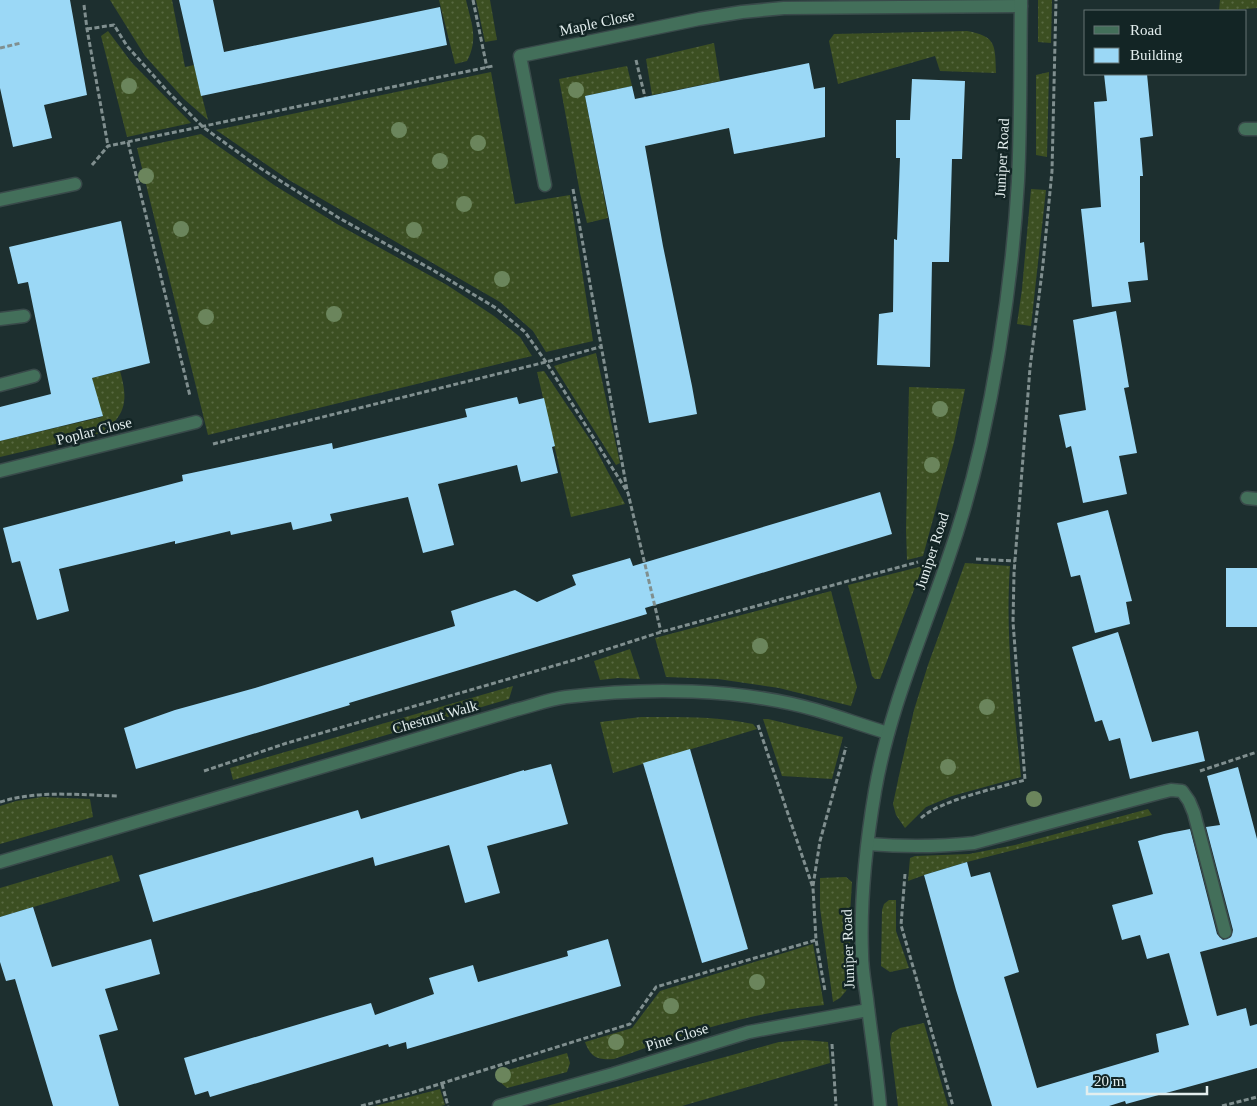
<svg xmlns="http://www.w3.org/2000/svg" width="1257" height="1106" font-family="'Times New Roman',serif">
<defs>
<pattern id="grass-dots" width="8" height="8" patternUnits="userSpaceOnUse" patternTransform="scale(1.25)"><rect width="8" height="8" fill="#3c4f22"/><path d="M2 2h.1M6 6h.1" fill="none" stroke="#586942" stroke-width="1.8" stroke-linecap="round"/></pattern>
</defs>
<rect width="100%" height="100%" fill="#1d2f2f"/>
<g fill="url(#grass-dots)">
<path d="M110 0H172L185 67 194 65 208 120 184 99 145 56Z"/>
<path d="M439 0H466C471 22 479 39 467 61L455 64Z"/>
<path d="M476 0H490L497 40 485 42Z"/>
<path d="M1038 0H1052L1051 43 1038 42Z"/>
<path d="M1220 0H1257V8L1219 11Z"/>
<path d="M108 31 132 63 191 123 127 137 101 36Z"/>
<path d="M967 31C997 36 995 46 996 73L940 71 935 56 838 84 829 41 834 34Z"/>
<path d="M714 43 720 81 652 95 646 59Z"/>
<path d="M627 66 632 86 585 96 608 218 587 223 580 193 559 79Z"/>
<path d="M491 72 515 204 570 195 593 341 546 352 533 331 500 302 289 180 216 130Z"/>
<path d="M1049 72 1047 157 1036 155V75Z"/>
<path d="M201 134 274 185 337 224 447 285 494 316 520 337 532 356 208 435 137 148Z"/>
<path d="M1031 189 1046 190 1031 326 1017 324 1022 289Z"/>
<path d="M596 353 620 463 616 465 554 366Z"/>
<path d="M120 371C128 400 127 414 102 433L0 457V441L102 417 92 378Z"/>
<path d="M544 371 593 444 625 504 571 517 537 372Z"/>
<path d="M909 387 965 389 954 442 923 556 907 560 906 530Z"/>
<path d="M965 563 1010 566C1005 636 1014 707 1021 777L952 796 926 807 905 828 896 815 893 804 900 771 914 710 928 665Z"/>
<path d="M923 566 880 679H875L872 676 848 585Z"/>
<path d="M831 591 857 687 851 706 779 688 718 679 666 677 655 638Z"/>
<path d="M630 649 640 679 618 678 600 680 594 661Z"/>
<path d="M513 686 509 699 233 780 230 768Z"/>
<path d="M641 717C678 717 716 716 753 724L757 729 613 773 600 722Z"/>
<path d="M763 719H768L843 737 832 779 782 776Z"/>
<path d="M42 797 90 799 93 817 0 844V806L16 801Z"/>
<path d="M1148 809 1152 815 967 862 930 873 908 881 910 858 915 856 969 854 1015 845Z"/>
<path d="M112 855 120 881 0 917V888Z"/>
<path d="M846 877 852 882 850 915V978L846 991 840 998 833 1002 820 908V878Z"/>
<path d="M889 900H896V931L909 968 890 972 881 966 882 910 884 904Z"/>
<path d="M813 944 824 1005C806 1007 788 1009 770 1013 717 1023 665 1041 614 1059 598 1060 591 1058 585 1042L632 1028 660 991Z"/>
<path d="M924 1023 948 1106H898L890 1043 892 1033 900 1028Z"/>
<path d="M804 1040 828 1042 830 1063 682 1106H547L779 1042Z"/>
<path d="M567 1053 570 1063 567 1072 507 1088 500 1082 498 1073Z"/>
<path d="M440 1089 445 1105 441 1106H375Z"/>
</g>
<g fill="#9bd8f6">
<path d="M0 0H70L87 95 44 105 52 138 13 147 0 88Z"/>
<path d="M179 0H213L224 52 440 7 447 45 201 96Z"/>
<path d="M809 63 814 89 825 87V137L734 154 729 128 645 146 663 246 692 386 697 414 649 423 585 96 632 86 635 99Z"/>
<path d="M1104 74H1147L1153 136 1140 138 1143 176H1140V243L1144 242 1148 280 1128 282 1131 302 1092 307 1081 209 1101 207 1094 102 1107 101Z"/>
<path d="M912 79 965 81 962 159H952L949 262H932L930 367 877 365 879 314 893 312 894 239 897 240 900 158H896V120H910Z"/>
<path d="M121 221 150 363 92 378 103 416 0 441V407L51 394 28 282 18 284 9 247Z"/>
<path d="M1116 311 1129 387 1124 388 1137 453 1119 456 1127 494 1083 503 1071 446 1066 448 1059 415 1086 410 1073 320Z"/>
<path d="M517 397 519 404 544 398 555 446 552 447 558 473 521 482 517 465 438 484 454 545 423 553 408 497 330 514 332 521 293 530 291 522 231 535 230 531 175 544V541L59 569 69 611 37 620 20 561 12 563 3 528 183 481 182 475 332 443 333 449 467 417 465 409Z"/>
<path d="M880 492 892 534 645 608 647 614 349 703 350 705 136 769 124 728 175 710 255 688 455 626 451 611 515 590 537 602 576 585 572 575 630 558 633 566Z"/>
<path d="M1108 510 1132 601 1126 602 1130 624 1095 633 1080 575 1071 577 1057 523Z"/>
<rect x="1226" y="568" width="31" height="59"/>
<path d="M1118 632 1152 742 1198 731 1205 761 1130 779 1120 738 1109 741 1102 720 1095 722 1072 647Z"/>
<path d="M690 749 748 949 702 963 643 763Z"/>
<path d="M551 764 568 824 487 846 500 893 465 903 449 845 375 866 373 857 153 922 139 875 358 810 361 819 524 770V771Z"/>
<path d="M1238 767 1257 839V937L1200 952 1217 1016 1246 1008 1250 1026 1257 1024V1068L1126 1104 1125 1101 1109 1106H992L956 990 924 875 967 862 971 877 990 872 1019 972 1004 977 1037 1088 1159 1052 1156 1034 1189 1025 1169 953 1147 959 1140 935 1122 940 1112 905 1153 894 1138 841 1164 834 1190 829 1217 934 1223 940 1231 937 1233 930 1206 827 1220 825 1207 776Z"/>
<path d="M33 907 52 967 151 939 160 974 105 989 118 1030 99 1035 119 1106H53L15 979 6 981 0 962V917Z"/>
<path d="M608 939 621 986 407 1049 406 1042 389 1047 388 1044 210 1097 208 1091 195 1095 184 1058 371 1003 375 1015 434 994 429 978 473 965 478 982 568 956 567 951Z"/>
</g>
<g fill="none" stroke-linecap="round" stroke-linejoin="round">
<defs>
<g id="lane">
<path d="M0 319 24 316"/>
<path d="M0 385 34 376"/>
<path d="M868 844C904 847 938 847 974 843L1159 793 1171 790 1182 791 1189 801 1194 813 1225 932"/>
</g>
<g id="street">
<path d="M1245 129H1257"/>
<path d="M545 185 520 56 699 19 742 12 784 8 1021 6"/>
<path d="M0 200 75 184"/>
<path d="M0 471 196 422"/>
<path d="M1247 498 1257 499"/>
<path d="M0 862 515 710C532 706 549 699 566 697 646 687 739 688 816 710 840 717 864 726 888 733"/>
<path d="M499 1106 613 1074 749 1032 868 1010"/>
<path d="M880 1106C877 1070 871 1035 867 999 865 984 862 969 862 954 860 900 866 844 875 791 889 710 922 636 948 559 961 522 972 483 981 444 1000 358 1013 269 1018 181 1021 121 1020 60 1021 0"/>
</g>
</defs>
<use href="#lane" stroke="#394a4a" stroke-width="15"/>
<use href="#street" stroke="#394a4a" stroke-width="15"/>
<g stroke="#808f8f" stroke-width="3" stroke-dasharray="5 2.5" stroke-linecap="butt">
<path d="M473 0 487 68"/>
<path d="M84 5 87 29 108 146"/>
<path d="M87 29 114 25 127 46 169 93 203 127 257 166 339 218 431 269 496 308 525 332 546 362 628 493 661 632"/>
<path d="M0 48 21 43"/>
<path d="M636 60 645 97"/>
<path d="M128 142 190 396"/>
<path d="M92 165 108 146 493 66"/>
<path d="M573 189 627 490"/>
<path d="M213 444 546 362 600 347"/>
<path d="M976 559 1015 561"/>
<path d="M758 725 813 888 816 940 825 991"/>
<path d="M204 771 287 743 574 660 661 632 918 562"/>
<path d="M1200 771 1257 752"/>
<path d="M0 802C39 790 79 795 119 796"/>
<path d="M921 818C941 800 997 788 1025 780L1013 622 1014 573 1030 368 1043 264 1052 171 1056 0"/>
<path d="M905 874 901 925 953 1106"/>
<path d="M813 886 820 841 846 747"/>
<path d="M832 1044 836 1106"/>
<path d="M442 1084 448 1106"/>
<path d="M361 1106 411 1093 630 1024 656 987 816 940"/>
<path d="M1222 1106 1257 1097"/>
</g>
<use href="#lane" stroke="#436f5a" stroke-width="12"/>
<use href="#street" stroke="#436f5a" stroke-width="12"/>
</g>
<g fill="#6b855c">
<circle cx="129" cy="86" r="8"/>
<circle cx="576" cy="90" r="8"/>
<circle cx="399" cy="130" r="8"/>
<circle cx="478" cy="143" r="8"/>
<circle cx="440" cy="161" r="8"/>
<circle cx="146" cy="176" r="8"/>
<circle cx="464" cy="204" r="8"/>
<circle cx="181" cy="229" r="8"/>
<circle cx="414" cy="230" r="8"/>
<circle cx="502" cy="279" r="8"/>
<circle cx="334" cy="314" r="8"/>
<circle cx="206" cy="317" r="8"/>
<circle cx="940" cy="409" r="8"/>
<circle cx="932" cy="465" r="8"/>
<circle cx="760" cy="646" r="8"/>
<circle cx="987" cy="707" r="8"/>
<circle cx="948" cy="767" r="8"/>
<circle cx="1034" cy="799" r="8"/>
<circle cx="757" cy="982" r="8"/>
<circle cx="671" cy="1006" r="8"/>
<circle cx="616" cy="1042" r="8"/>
<circle cx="503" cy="1075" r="8"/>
</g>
<g text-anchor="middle" stroke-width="5" stroke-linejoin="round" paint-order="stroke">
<g font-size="15" fill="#e3eeee" stroke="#132525">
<text transform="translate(597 23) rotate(-12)" y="5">Maple Close</text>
<text transform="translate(1002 158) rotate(-87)" y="5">Juniper Road</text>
<text transform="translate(94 431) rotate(-14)" y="5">Poplar Close</text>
<text transform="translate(932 551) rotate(-72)" y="5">Juniper Road</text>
<text transform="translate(435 717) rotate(-16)" y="5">Chestnut Walk</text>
<text transform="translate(848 949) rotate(-92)" y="5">Juniper Road</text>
<text transform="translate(677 1037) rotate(-17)" y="5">Pine Close</text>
</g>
</g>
<rect x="1084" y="10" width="162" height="65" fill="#132525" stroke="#667575"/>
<rect x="1094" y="26" width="25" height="8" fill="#436f5a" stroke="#667575"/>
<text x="1130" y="35" font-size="15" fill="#e3eeee">Road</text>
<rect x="1094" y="48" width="25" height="15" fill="#9bd8f6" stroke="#667575"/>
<text x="1130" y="60" font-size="15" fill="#e3eeee">Building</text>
<path d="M1087 1086v8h120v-8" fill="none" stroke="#e3eeee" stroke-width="2.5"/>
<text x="1094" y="1086" font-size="15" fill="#e3eeee" stroke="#132525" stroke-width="4" paint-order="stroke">20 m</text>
</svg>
